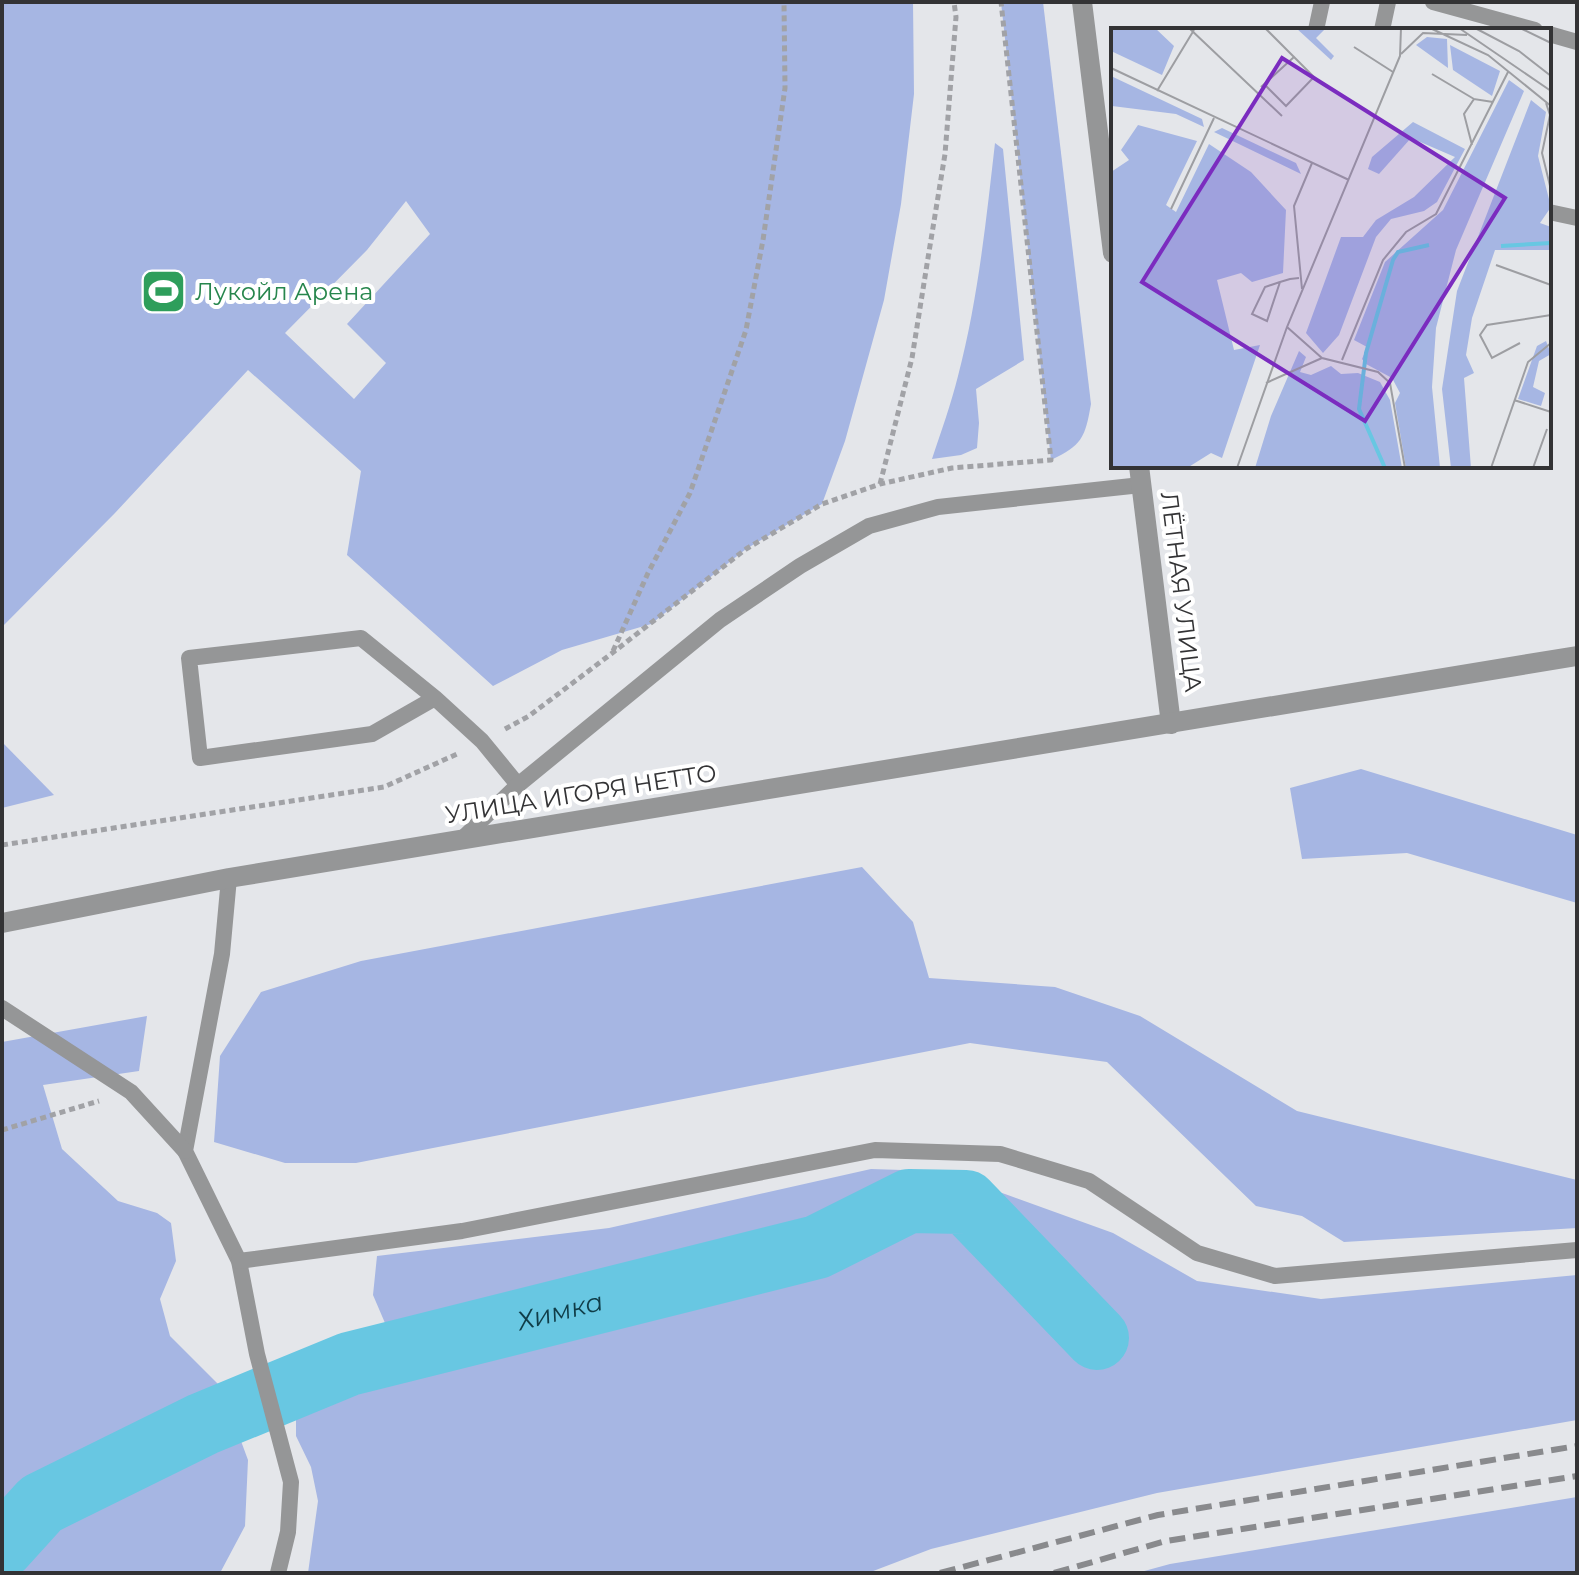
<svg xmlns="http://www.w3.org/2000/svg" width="1579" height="1575" font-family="Montserrat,sans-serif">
<rect width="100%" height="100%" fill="#e4e6ea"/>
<g fill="#a6b6e3" fill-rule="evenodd">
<path d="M2 2H913L914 94 901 204 884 300 845 441 822 504 746 549 651 624 562 650 493 686 347 555 361 471 248 370 115 513 2 627ZM406 201 430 234 347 324 386 363 354 399 285 333 367 250Z"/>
<path d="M1001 2H1043L1091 404C1085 438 1082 445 1051 460Z"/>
<path d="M995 143 1003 149 1024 360 976 389 979 423 977 448 961 455 932 459C941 432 951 404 958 376 978 300 986 221 995 143Z"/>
<path d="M2 742 54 795 2 808Z"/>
<path d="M1361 769 1577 835V903L1407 853 1302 859 1290 788Z"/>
<path d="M862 867 913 922 929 978 1055 987 1140 1016 1297 1111 1577 1180V1228L1344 1242 1302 1216 1256 1206 1107 1062 970 1043 356 1163H285L214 1142 220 1056 261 992 361 961Z"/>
<path d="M147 1016 139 1071 43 1085 62 1149 118 1201 157 1213 171 1223 176 1261 160 1299 170 1336 221 1387 248 1460 245 1526 220 1573H2V1042Z"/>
<path d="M871 1169 934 1171 1005 1194 1113 1233 1197 1281 1321 1299 1577 1275V1420L1157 1493 931 1549 868 1573H308L318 1501 311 1467 296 1436V1396L309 1359C330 1347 357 1350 381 1346L388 1330 373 1295 377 1256 609 1228Z"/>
<path d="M1577 1497V1573H1137L1170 1564Z"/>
</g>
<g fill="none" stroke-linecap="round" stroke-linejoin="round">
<path stroke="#68c7e2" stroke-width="64" id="s1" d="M2 1547 41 1504 203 1424 349 1364 817 1247 909 1201 966 1202 1097 1338"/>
<g stroke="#a1a2a6" stroke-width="5" stroke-dasharray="6 4" stroke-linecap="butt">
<path d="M880 484 912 358 928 258 945 154 956 17 954 2"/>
<path d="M613 651 648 573 690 493 746 330 763 240 785 88 784 2"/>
<path d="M505 729 529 716 611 654 746 549 822 504 880 484 952 468 1051 460 1001 2"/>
<path d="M2 845 384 787 457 754"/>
<path d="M2 1130 99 1101"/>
</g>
<g stroke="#959697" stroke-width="16">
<path d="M1433 2 1535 30"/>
<path d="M1316 30 1322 2"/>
<path d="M1382 30 1388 2"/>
<path d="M1549 34 1577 42"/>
<path d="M1549 212 1577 218"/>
<path d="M435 698 372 734 200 758 189 658 361 638 435 698 482 741 518 785"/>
<path d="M460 841 518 785 720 620 800 566 869 526 938 507 1141 485"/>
<path d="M229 878 222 954 185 1151 239 1261 257 1354 291 1482 288 1532 278 1573"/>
<path d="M2 1008 131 1092 185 1151"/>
<path d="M239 1261 462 1231 875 1150 1000 1154 1089 1181 1197 1253 1275 1276 1577 1250"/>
</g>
<g stroke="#959697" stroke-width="20">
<path d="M1082 2 1113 253"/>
<path d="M1139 466 1171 724"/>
<path d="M2 923 229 878 1577 656"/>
</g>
<g stroke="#898a8d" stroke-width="6" stroke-dasharray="16 8" stroke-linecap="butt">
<path d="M940 1573 1158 1515 1577 1446"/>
<path d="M1054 1573 1166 1541 1577 1476"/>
</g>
</g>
<defs>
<symbol id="stadium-square" viewBox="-11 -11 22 22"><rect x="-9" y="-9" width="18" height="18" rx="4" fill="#2e9e5b" stroke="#fff"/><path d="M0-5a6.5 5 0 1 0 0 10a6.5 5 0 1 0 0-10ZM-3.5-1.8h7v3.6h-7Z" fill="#fff"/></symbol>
</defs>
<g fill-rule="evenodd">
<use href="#stadium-square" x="138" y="266" width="51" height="51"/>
</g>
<g text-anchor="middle" stroke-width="8" stroke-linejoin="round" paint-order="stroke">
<g font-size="24" fill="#27864d" stroke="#fff" text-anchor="start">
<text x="195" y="300">Лукойл Арена</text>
</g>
<g font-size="24" fill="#333335" stroke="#fff">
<text transform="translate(1181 592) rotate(83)" y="8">ЛЁТНАЯ УЛИЦА</text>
<text transform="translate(581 794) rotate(-9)" y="8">УЛИЦА ИГОРЯ НЕТТО</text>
</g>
<g font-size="26" font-style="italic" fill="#103d48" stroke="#fff">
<text dy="9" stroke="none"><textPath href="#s1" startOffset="614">Химка</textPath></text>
</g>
</g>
<g transform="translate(1111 28)">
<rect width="440" height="440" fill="#e4e6ea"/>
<path d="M0 0H44L63 18 51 47 0 23ZM185 0H215L205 10 223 28 220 32ZM316 9 336 11 337 40 305 17ZM339 17 389 43 381 68 342 42ZM0 48 91 91 93 99 65 86 1 78ZM398 52 413 63 345 222 325 300 321 359 329 440H295L284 375 289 365 281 350 255 336 251 331 256 319 243 312 274 234 332 182ZM420 72 435 84 427 128 440 179 429 195 440 199V222H384L361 290 355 327 363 345 353 350 360 440H340L331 361 346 263ZM302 94 354 121 326 174 313 183 280 191 265 209 228 307 212 325 195 305 230 209H252L265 192 303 169 344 129 300 110 268 146 257 141 261 129ZM27 97 86 113 55 177 65 184 98 116 140 144 175 182 172 245 141 254 130 245 106 252 123 322 149 317 111 430 100 425 76 440H0V144L18 132 10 122ZM111 100 185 135 190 146 103 104ZM435 313 440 326 428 333 422 359 434 365 430 378 407 371 426 318ZM188 323 195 329 189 344 200 347 220 338 230 346 247 345 269 354 279 372 291 440H144L160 388Z" fill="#a6b6e3"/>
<path fill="none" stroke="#68c7e2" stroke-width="4" d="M390 218 440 215M274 440 248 381 255 325 282 232 287 224 318 217"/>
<path fill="none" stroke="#9d9ea2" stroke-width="2" d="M78 0 171 88M319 0 377 27 440 78M348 0 440 63M364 0 408 23 440 48M409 0 440 15M243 19 282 44M290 26 312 5 356 7M0 40 238 152M321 46 363 71M153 56 175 78 203 49 183 29M150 59 183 29 154 0M46 63 83 2M435 75 439 87 431 125 440 162M361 117 353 86 363 71 382 74M60 181 103 90M385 237 440 257M169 254 156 293 141 286 154 259 169 254 179 251 188 250M191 261 183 178 201 135M176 299 211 330 267 344 279 355 294 440M409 315 381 330 369 307 376 297 440 287M231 332 272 232 295 204 325 186 397 44M155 355 211 330M403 372 440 384M126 440 176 299 289 28 290 0M380 440 417 334 440 315M422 440 436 401"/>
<path fill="#7b2cbf" fill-opacity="0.15" stroke="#7b2cbf" stroke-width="4" d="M171 30 394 170 254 393 31 254Z"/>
<rect width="440" height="440" fill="none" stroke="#333335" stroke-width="4"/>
</g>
<rect width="1579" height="1575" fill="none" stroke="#333335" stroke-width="8"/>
</svg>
